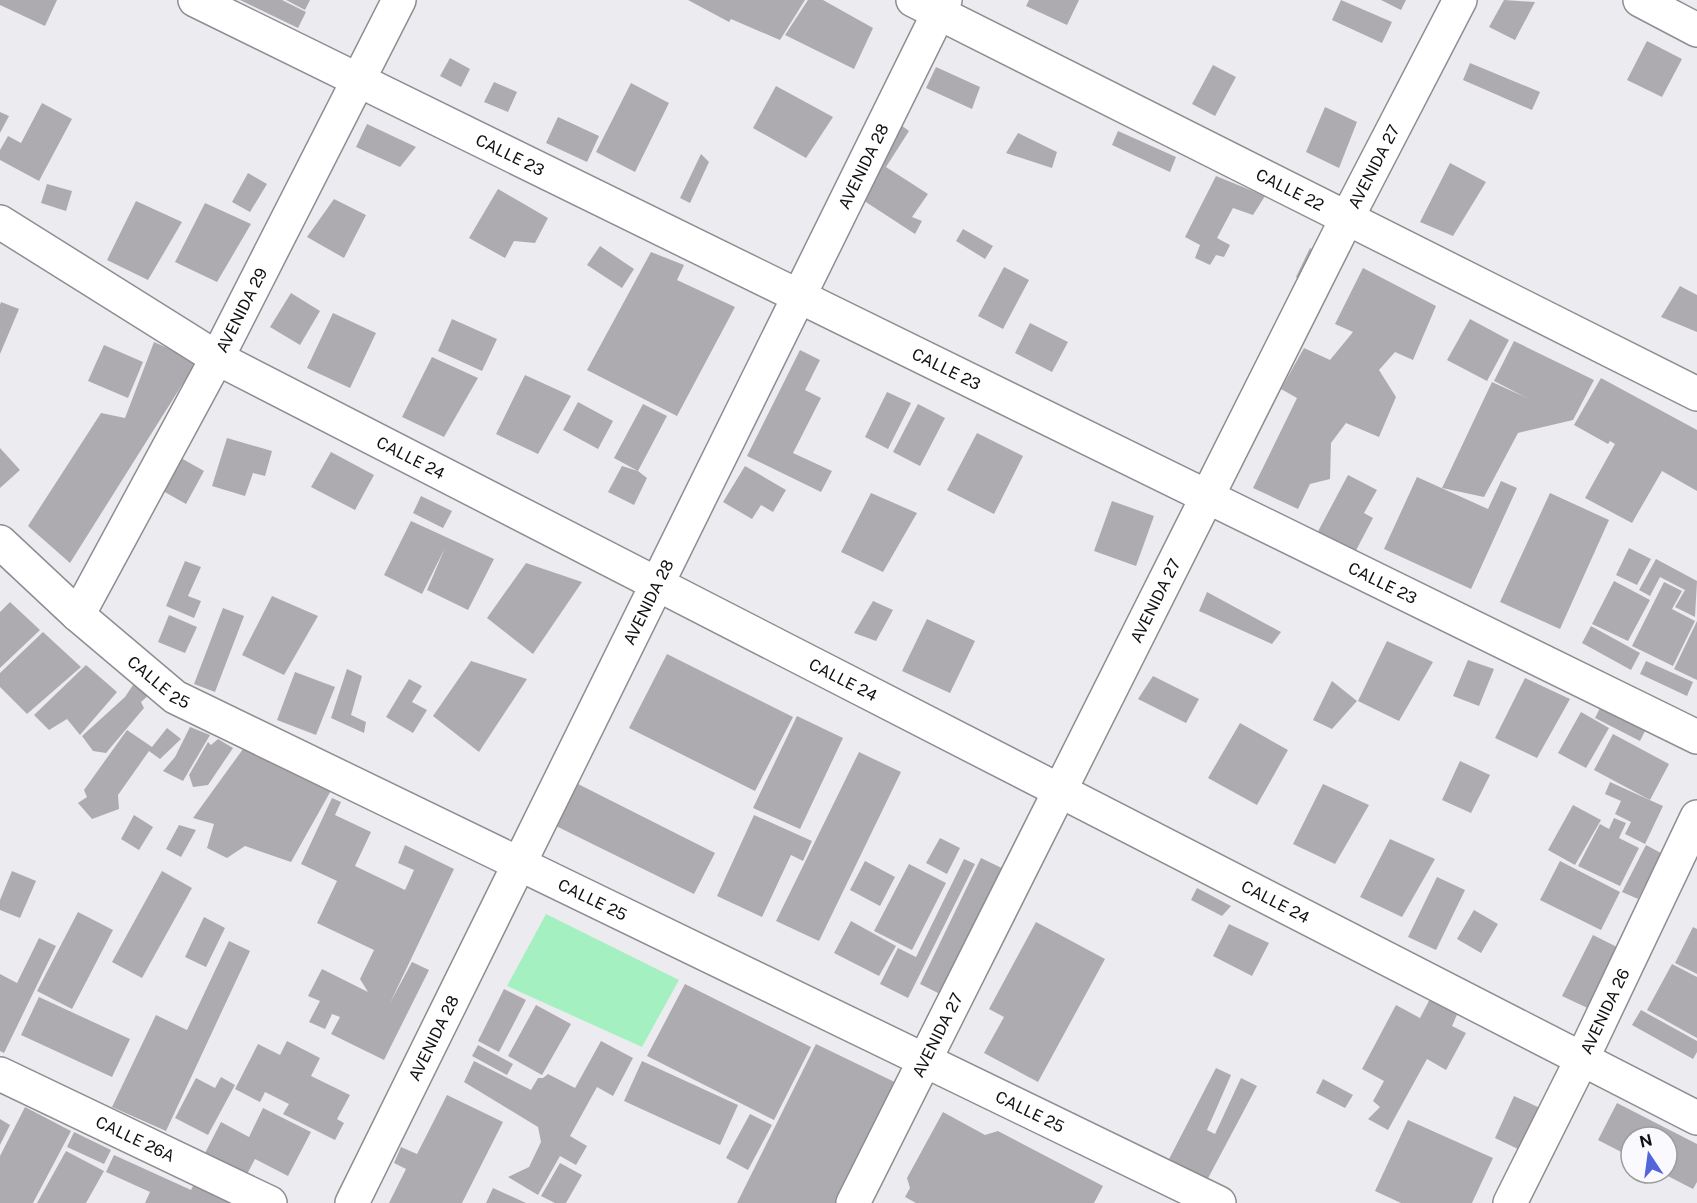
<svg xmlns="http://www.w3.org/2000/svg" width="1697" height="1203" font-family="'Public Sans',sans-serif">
<rect width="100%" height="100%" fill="#ececf0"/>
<path fill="#a5f0c0" d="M546 914 679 980 642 1047 507 986Z"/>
<g fill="#adabaf">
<path d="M0 0H57L45 26 0 5Z"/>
<path d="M240 0H282L306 12 298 28Z"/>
<path d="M286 0H310L305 10Z"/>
<path d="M688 0H805L780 40 731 19 729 22Z"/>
<path d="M808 0H823L873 28 854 69 785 35Z"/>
<path d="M1029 0H1079L1067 25 1026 6Z"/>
<path d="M1341 0 1392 22 1382 43 1332 20Z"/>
<path d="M1381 0H1406L1401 10Z"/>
<path d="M1504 0 1535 2 1515 40 1489 27Z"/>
<path d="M1647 41 1682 59 1662 97 1627 80Z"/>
<path d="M450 58 470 69 461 87 440 76Z"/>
<path d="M1470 63 1540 92 1532 110 1463 80Z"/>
<path d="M1213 65 1236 77 1215 116 1192 104Z"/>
<path d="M936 67 980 87 972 109 926 88Z"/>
<path d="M494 82 517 92 508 112 484 102Z"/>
<path d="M631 83 669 103 635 172 596 152Z"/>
<path d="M776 86 833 117 806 158 753 128Z"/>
<path d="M42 103 72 119 39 181 0 160V150L8 136 21 143Z"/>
<path d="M1325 107 1357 122 1339 168 1306 152Z"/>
<path d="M0 112 9 116 0 133Z"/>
<path d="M558 117 599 136 587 162 546 143Z"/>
<path d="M894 120 909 131 886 167 928 194 912 217 922 221 915 234 852 193Z"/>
<path d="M367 124 416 147 400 167 356 147Z"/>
<path d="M1118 131 1176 157 1170 172 1112 145Z"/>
<path d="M1018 133 1057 152 1052 168 1006 153Z"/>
<path d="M701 154 709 162 690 203 680 198Z"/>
<path d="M1450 163 1486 182 1453 236 1420 222Z"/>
<path d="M248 173 267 184 250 212 232 202Z"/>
<path d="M1216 176 1265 196 1253 215 1233 208 1217 238 1230 245 1224 257 1216 255 1210 265 1195 258 1200 245 1185 237Z"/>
<path d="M47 184 72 191 66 211 41 203Z"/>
<path d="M498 189 548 218 535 243 514 241 505 258 469 238Z"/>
<path d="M334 199 366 215 344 258 307 237Z"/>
<path d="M136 201 182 222 148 280 107 260Z"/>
<path d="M205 203 251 224 217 282 175 262Z"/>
<path d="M963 229 993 246 985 259 956 241Z"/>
<path d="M600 246 634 269 622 288 587 265Z"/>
<path d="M1310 248 1321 254 1304 284 1296 277Z"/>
<path d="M651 252 684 265 677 280 735 307 677 416 587 370Z"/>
<path d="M1004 267 1029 280 1003 329 978 316Z"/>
<path d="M1363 268 1436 306 1413 360 1395 352 1379 370 1396 397 1379 437 1346 423 1331 443 1330 479 1310 484 1298 509 1253 488 1297 398 1281 389 1304 348 1330 360 1353 332 1335 324Z"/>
<path d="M1680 286 1697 295V332L1661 317Z"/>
<path d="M291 293 320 311 300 345 270 327Z"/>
<path d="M1 302 19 309 0 354V305Z"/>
<path d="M333 313 376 333 350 388 307 368Z"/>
<path d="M452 319 497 339 482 371 438 351Z"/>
<path d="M1470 319 1509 340 1487 381 1447 360Z"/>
<path d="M1030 323 1068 342 1052 372 1015 353Z"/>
<path d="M1514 341 1594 380 1573 420 1518 433 1484 497 1442 488 1492 382 1529 399 1494 381Z"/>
<path d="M154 342 197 361 70 563 28 526 101 413 125 418Z"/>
<path d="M104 345 143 362 128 398 88 381Z"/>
<path d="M800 350 820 360 805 390 821 398 793 453 832 471 821 492 747 456Z"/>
<path d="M432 357 478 378 444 437 402 417Z"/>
<path d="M525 375 571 396 538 454 496 434Z"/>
<path d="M1601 378 1697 430V491L1662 471 1632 523 1585 498 1615 444 1610 441 1608 444 1574 425Z"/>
<path d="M887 392 911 403 888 449 865 437Z"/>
<path d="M578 402 613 421 598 449 563 430Z"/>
<path d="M643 404 667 416 638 471 647 478 634 505 608 492 622 466 638 471 614 458Z"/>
<path d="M918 404 945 418 920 466 893 452Z"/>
<path d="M977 433 1023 456 994 514 947 490Z"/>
<path d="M227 438 272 451 265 476 253 473 245 496 212 486Z"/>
<path d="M0 448 20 470 0 488Z"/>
<path d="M331 452 374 475 355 510 311 487Z"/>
<path d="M181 458 204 471 186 504 163 491Z"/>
<path d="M745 466 786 490 773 512 761 505 752 519 723 502Z"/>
<path d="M1348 475 1377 490 1364 513 1373 518 1352 558 1314 539Z"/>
<path d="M1417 477 1488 509 1501 481 1517 488 1471 589 1384 549Z"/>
<path d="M871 493 917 513 883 572 841 552Z"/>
<path d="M1550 493 1609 520 1560 629 1500 602Z"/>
<path d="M421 496 452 511 443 528 413 513Z"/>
<path d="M1112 501 1154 516 1136 566 1094 551Z"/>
<path d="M411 521 494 559 468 610 427 590 445 548 422 594 384 575Z"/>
<path d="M1629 548 1651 559 1637 585 1616 575Z"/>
<path d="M1656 559 1697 581 1695 617 1675 607 1685 590 1660 577 1650 596 1639 590Z"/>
<path d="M185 561 201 567 188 596 201 601 194 618 166 606Z"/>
<path d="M526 563 582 582 533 654 487 618Z"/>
<path d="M1614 581 1650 600 1628 641 1592 624Z"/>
<path d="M1664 582 1682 591 1672 609 1695 621 1673 666 1632 646Z"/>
<path d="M1207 592 1281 632 1272 644 1199 611Z"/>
<path d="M272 596 318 616 284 675 242 655Z"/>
<path d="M873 601 893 610 876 641 854 633Z"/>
<path d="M10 602 40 630 0 668V612Z"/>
<path d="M223 608 244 616 215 692 194 684Z"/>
<path d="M169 615 197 627 185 653 158 642Z"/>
<path d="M927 619 975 641 950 693 902 671Z"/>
<path d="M1697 621V680L1674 669Z"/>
<path d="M1591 626 1640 653 1631 670 1582 643Z"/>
<path d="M43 632 81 667 27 714 0 687V673Z"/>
<path d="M1387 641 1433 662 1399 721 1358 701Z"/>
<path d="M667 654 793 717 755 791 629 728Z"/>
<path d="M1468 660 1494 669 1479 706 1453 696Z"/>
<path d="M471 661 527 679 479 752 433 716Z"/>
<path d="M1646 661 1693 682 1687 696 1640 674Z"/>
<path d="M86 665 117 692 80 735 67 719 49 730 34 715Z"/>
<path d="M347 669 362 676 351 715 366 722 364 733 331 718Z"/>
<path d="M295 672 335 687 316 735 277 720Z"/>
<path d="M1153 676 1199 699 1186 723 1138 699Z"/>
<path d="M1525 678 1570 699 1537 758 1495 738Z"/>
<path d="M409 679 422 686 412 702 427 710 413 733 386 717Z"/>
<path d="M1332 681 1357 701 1332 729 1313 720Z"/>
<path d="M133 685 150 694 141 702 144 708 106 753 93 751 82 736 125 697Z"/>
<path d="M1602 704 1647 727 1640 741 1595 718Z"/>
<path d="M1581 712 1609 728 1586 768 1558 753Z"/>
<path d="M797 716 843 738 800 829 753 808Z"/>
<path d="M1240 723 1288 750 1257 805 1208 778Z"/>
<path d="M190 727 210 735 183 781 163 771 175 757Z"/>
<path d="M167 728 181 739 160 759 149 751 118 795 119 809 92 819 78 803 87 797 84 790 127 730 152 747Z"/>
<path d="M1613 734 1669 764 1650 800 1594 770Z"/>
<path d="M218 739 233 748 208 785 193 787 189 775 208 742 211 745Z"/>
<path d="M243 749 333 787 291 862 245 846 227 858 207 848 214 824 193 818Z"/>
<path d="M859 752 901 772 819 941 776 921Z"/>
<path d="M1460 761 1490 775 1471 813 1442 800Z"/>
<path d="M1610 782 1663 806 1645 844 1625 834 1631 822 1615 814 1621 801 1605 794Z"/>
<path d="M578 784 715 853 694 894 556 826Z"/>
<path d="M1323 784 1369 805 1335 864 1293 844Z"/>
<path d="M332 798 341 802 335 815 371 832 355 866 405 890 414 870 398 863 405 845 454 869 390 1003 412 962 429 970 384 1060 331 1034 340 1017 332 1014 325 1029 309 1022 320 1001 308 996 322 969 368 992 360 979 374 950 317 923 337 881 301 864Z"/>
<path d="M1573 805 1601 820 1575 865 1548 850Z"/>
<path d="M134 815 153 827 139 850 121 839Z"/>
<path d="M754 815 812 841 803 861 791 855 762 917 717 896Z"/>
<path d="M1614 818 1626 823 1619 838 1639 848 1620 886 1578 866 1600 824 1609 829Z"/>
<path d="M179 825 196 830 181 857 166 849Z"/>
<path d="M940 838 960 848 947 874 926 863Z"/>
<path d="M1390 839 1435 859 1402 917 1360 897Z"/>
<path d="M1646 845 1661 853 1638 899 1622 892Z"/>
<path d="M981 858 1010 872 948 998 920 984Z"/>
<path d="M964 859 975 864 908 998 880 984 898 948 916 957Z"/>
<path d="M865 861 895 877 880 906 850 890Z"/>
<path d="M1560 861 1620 892 1601 930 1540 900Z"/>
<path d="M909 864 946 883 912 950 874 931Z"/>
<path d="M12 871 36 881 20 918 0 910V900Z"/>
<path d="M162 871 192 888 142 978 112 962Z"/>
<path d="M1437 877 1465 890 1436 950 1408 937Z"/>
<path d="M1197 888 1231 906 1222 916 1191 900Z"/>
<path d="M1474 910 1498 924 1481 953 1457 939Z"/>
<path d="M78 912 113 930 72 1009 37 991Z"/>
<path d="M204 917 225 928 206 967 185 957Z"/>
<path d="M851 921 896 946 879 976 834 953Z"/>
<path d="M1036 922 1105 959 1038 1082 984 1053 1004 1017 989 1009Z"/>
<path d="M1229 924 1269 943 1252 976 1213 956Z"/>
<path d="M1693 927 1697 929V974L1675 963Z"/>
<path d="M1593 935 1627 952 1596 1012 1562 996Z"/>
<path d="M39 938 56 946 4 1053 0 1051V974L17 983Z"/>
<path d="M229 941 250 951 166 1131 112 1107 156 1015 187 1030Z"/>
<path d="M1672 964 1697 977V1038L1647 1010Z"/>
<path d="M685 984 811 1047 774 1120 647 1056Z"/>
<path d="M504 989 526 1000 499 1052 478 1041Z"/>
<path d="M1433 993 1460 1008 1452 1026 1466 1033 1446 1070 1427 1059 1388 1130 1368 1119 1380 1107 1373 1101 1384 1081 1362 1069 1396 1005 1420 1018Z"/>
<path d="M39 997 130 1039 112 1077 21 1035Z"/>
<path d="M536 1005 571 1024 542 1075 508 1056Z"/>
<path d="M1641 1010 1697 1041V1052L1693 1059 1632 1025Z"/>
<path d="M287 1041 320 1058 311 1076 350 1095 337 1119 344 1123 335 1140 283 1114 289 1104 265 1092 260 1102 235 1089 258 1044 280 1055Z"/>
<path d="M601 1041 633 1058 613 1096 597 1087 570 1136 587 1146 576 1165 560 1156 538 1195 508 1177 529 1167 541 1142 538 1127 464 1082 474 1061 531 1090 538 1078H543L548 1074 575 1088Z"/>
<path d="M816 1044 905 1087 848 1203H737Z"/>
<path d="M478 1045 513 1064 507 1075 472 1056Z"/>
<path d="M642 1061 738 1105 720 1145 624 1101Z"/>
<path d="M1216 1068 1231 1075 1207 1130 1215 1134 1241 1078 1257 1086 1206 1182 1167 1163Z"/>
<path d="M221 1077 235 1085 208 1135 175 1118 196 1078 215 1088Z"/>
<path d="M1323 1079 1353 1095 1345 1108 1316 1093Z"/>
<path d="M447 1095 503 1122 462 1203H389L406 1169 394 1163 401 1147 417 1154Z"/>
<path d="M1514 1096 1540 1108 1520 1150 1495 1138Z"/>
<path d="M1617 1103 1697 1144V1182L1693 1189 1662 1173H1667V1137H1631V1157L1598 1140Z"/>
<path d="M25 1107 71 1131 33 1203H0V1156Z"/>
<path d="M263 1108 311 1132 288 1176 255 1159 245 1178 203 1157 221 1122 249 1137Z"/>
<path d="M943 1112 985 1135 998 1131 1103 1186 1094 1203H916L905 1197 910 1188 907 1178Z"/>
<path d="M750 1114 772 1125 748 1170 726 1158Z"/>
<path d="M0 1119 10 1125 0 1145Z"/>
<path d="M1408 1120 1493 1158 1472 1203H1401L1375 1191Z"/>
<path d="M74 1132 111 1150 104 1164 67 1147Z"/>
<path d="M66 1151 104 1171 86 1203H37Z"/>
<path d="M114 1155 191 1190 194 1184 236 1203H145L150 1192 106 1172Z"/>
<path d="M560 1163 582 1175 566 1203H555L541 1196Z"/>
<path d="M493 1188 526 1203H486Z"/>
</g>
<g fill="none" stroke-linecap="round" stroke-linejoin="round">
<defs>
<g id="minor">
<path id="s1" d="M195 0 1697 737"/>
<path id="s2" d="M913 0 1697 394"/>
<path d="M1640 0 1697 30"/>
<path id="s3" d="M0 222 217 358 1697 1118"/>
<path id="s4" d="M0 542 78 615 175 697 1219 1203"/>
<path id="s5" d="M78 615 217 358 399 0"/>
<path id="s6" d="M0 1074 270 1203"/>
<path id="s7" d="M352 1203 945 0"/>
<path id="s8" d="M853 1203 1347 218 1460 0"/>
<path id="s9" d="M1510 1203 1582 1059 1697 817"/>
</g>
</defs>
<use href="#minor" stroke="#8e8e92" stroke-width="36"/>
<use href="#minor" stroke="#fff" stroke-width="33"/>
</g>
<g text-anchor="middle" stroke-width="6" stroke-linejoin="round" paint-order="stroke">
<g font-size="16" fill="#111113" stroke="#faf9fd">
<text dy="6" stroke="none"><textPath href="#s1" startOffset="351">CALLE 23</textPath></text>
<text dy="6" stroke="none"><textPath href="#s7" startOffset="1156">AVENIDA 28</textPath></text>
<text dy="6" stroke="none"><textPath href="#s8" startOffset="1160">AVENIDA 27</textPath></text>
<text dy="6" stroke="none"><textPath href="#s2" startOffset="422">CALLE 22</textPath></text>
<text dy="6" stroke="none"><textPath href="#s5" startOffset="346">AVENIDA 29</textPath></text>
<text dy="6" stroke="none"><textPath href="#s1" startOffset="837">CALLE 23</textPath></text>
<text dy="6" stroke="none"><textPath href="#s3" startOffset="474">CALLE 24</textPath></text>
<text dy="6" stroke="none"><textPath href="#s1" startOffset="1323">CALLE 23</textPath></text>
<text dy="6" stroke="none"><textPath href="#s8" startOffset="674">AVENIDA 27</textPath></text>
<text dy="6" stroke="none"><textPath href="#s7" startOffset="670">AVENIDA 28</textPath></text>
<text dy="6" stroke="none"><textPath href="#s4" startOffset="212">CALLE 25</textPath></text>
<text dy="6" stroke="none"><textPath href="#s3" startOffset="960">CALLE 24</textPath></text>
<text dy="6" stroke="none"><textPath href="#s4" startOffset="698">CALLE 25</textPath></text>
<text dy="6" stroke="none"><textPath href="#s3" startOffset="1446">CALLE 24</textPath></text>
<text dy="6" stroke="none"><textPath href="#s9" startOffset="214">AVENIDA 26</textPath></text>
<text dy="6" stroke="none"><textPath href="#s8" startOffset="188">AVENIDA 27</textPath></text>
<text dy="6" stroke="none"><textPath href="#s7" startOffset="184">AVENIDA 28</textPath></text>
<text dy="6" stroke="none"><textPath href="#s4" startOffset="1184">CALLE 25</textPath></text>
<text dy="6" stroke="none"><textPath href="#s6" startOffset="150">CALLE 26A</textPath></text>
</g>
</g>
<g transform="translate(1649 1155) rotate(347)"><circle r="28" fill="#faf9fd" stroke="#9d9c9f" stroke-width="1.5"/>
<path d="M0-4.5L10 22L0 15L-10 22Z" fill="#5365db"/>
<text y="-9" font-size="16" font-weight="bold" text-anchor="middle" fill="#111113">N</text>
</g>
</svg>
